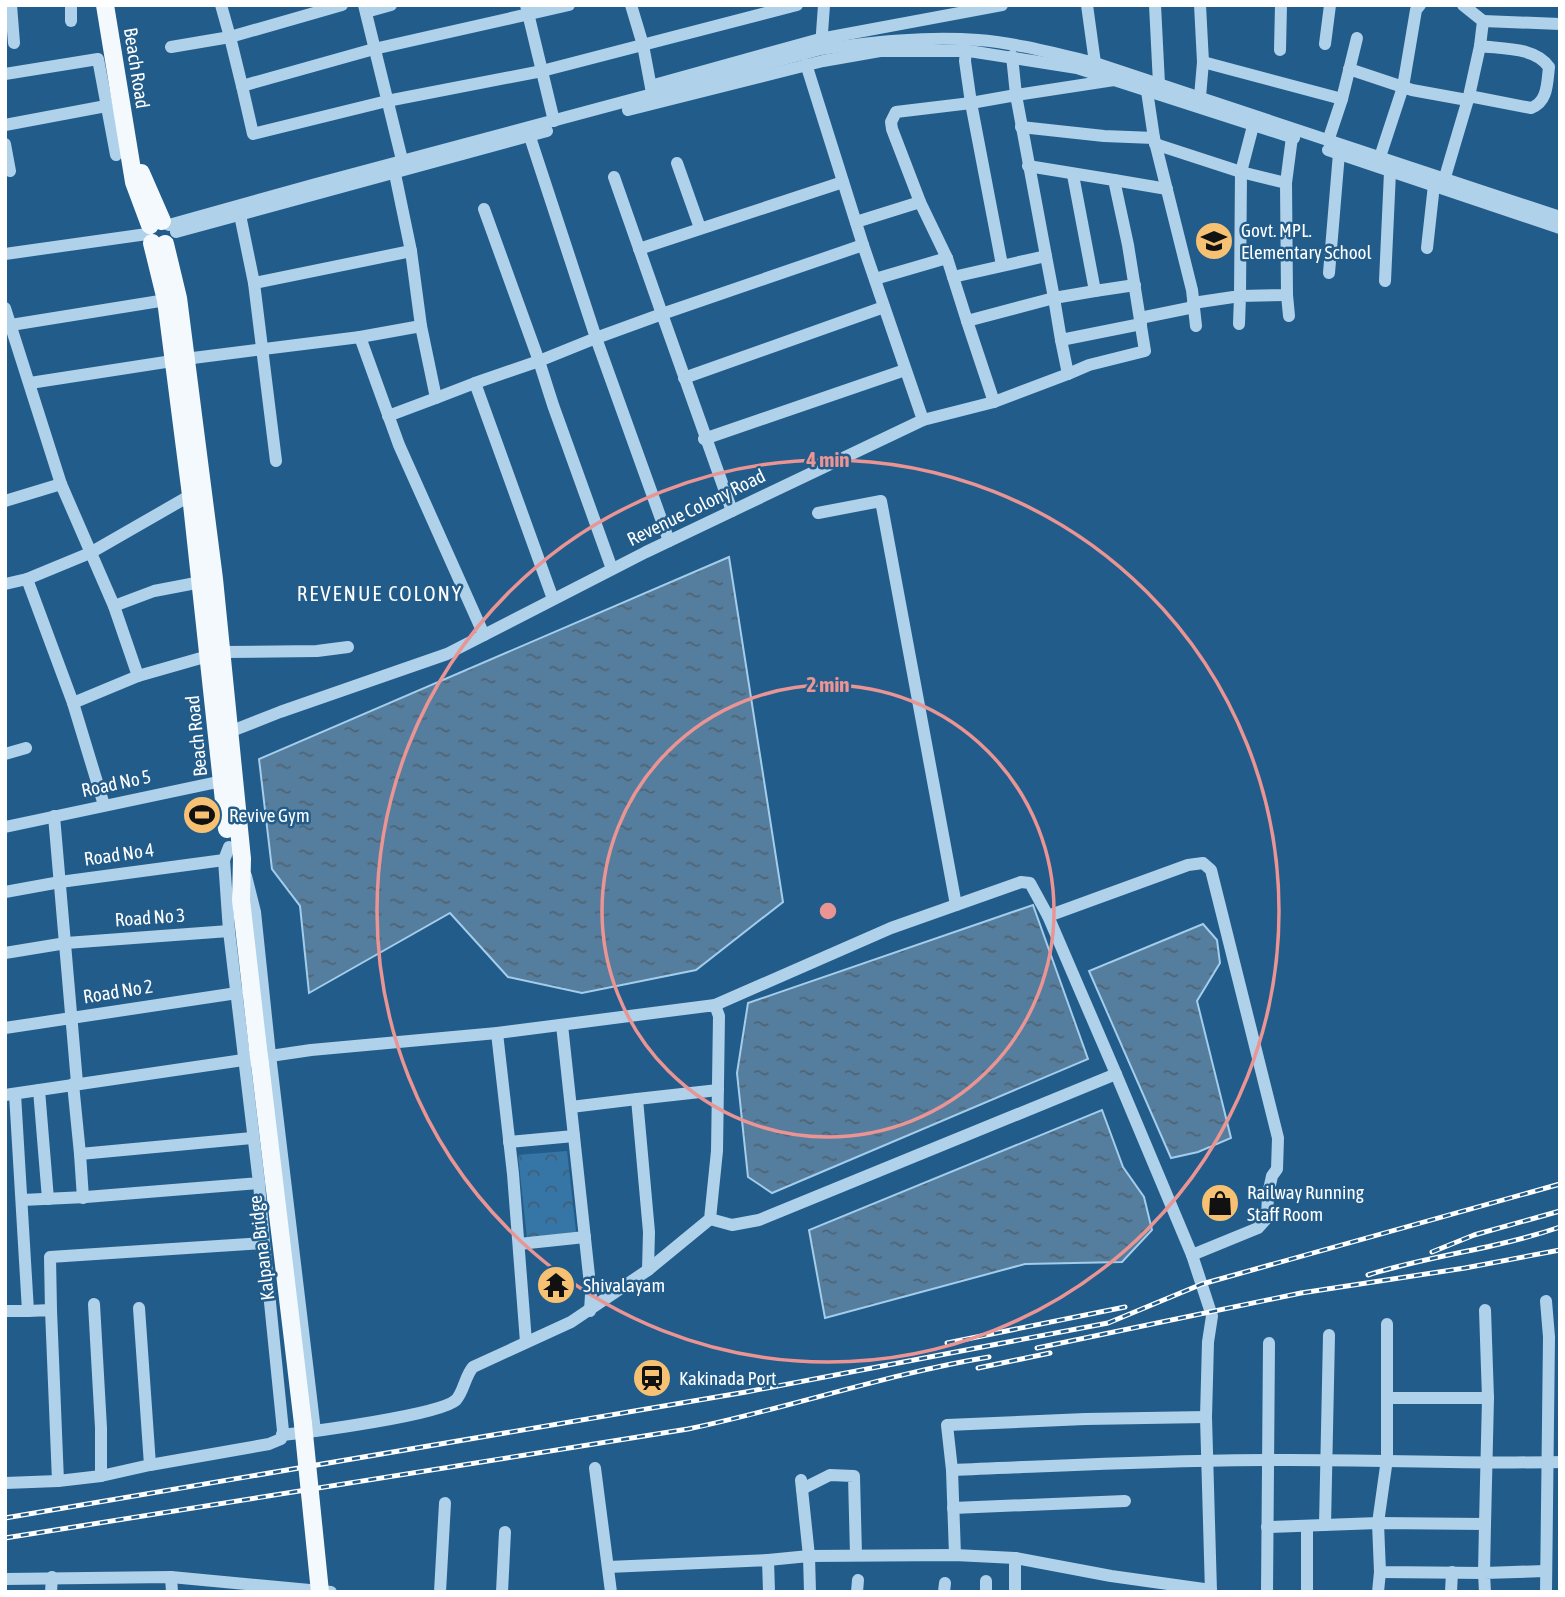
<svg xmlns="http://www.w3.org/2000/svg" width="1565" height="1597" font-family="'Asap Condensed',sans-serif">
<defs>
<pattern id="park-crowns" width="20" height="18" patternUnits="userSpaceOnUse" patternTransform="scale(1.75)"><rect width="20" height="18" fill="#3676a7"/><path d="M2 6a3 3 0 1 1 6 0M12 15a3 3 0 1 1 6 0" fill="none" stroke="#425f75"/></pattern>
<pattern id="water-ripples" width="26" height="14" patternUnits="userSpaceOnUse" patternTransform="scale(1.75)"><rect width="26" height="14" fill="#557d9d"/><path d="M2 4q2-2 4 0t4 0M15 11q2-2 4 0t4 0" fill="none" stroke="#506474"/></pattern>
</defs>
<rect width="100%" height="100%" fill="#225c8a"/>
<path fill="url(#park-crowns)" d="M567 1151 576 1232 527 1238 518 1155Z"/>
<g fill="url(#water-ripples)" stroke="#a3cdeb" stroke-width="2">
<path d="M729 557 783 902 696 970 582 993 508 977 450 913 309 993 300 906 272 869 259 759Z"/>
<path d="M1033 905 1088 1059 772 1193 748 1177 737 1073 748 1003Z"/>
<path d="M1203 924 1217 940 1220 963 1197 1001 1231 1138 1198 1152 1171 1158 1089 971Z"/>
<path d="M1102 1110 1123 1167 1144 1197 1152 1230 1122 1262 1025 1264 825 1318 809 1230Z"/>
</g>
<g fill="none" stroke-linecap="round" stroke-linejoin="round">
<g stroke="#afd1ea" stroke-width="12">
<path d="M11 5 14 43"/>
<path d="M71 5V21"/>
<path d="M364 5 404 168"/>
<path d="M526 5 554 121"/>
<path d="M569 5 374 49 242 86 253 134 387 101 542 71 797 5"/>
<path d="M631 5 643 45 652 93"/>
<path d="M1087 5 1095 63 1093 71"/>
<path d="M1155 5 1159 84"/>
<path d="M1463 5 1483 21 1480 46"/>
<path d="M366 12 391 5"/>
<path d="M1483 21 1560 24"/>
<path d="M1325 44 1330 5"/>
<path d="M171 47 230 37 221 5"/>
<path d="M821 47 824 5"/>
<path d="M1280 50 1281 5"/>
<path d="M1012 56 1016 95 1114 80"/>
<path d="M1203 62 1342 99"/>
<path d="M1349 69 1412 90 1467 100"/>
<path d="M5 74 98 59 116 155"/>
<path d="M654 85 820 39 1002 5"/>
<path d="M242 86 230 37 342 5"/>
<path d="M1200 97 1203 62 1200 5"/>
<path d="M628 110 823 61 880 51H969L1077 68 1294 138"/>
<path d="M5 125 106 106"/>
<path d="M1021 127 1104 136 1154 138 1147 91"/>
<path d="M530 137 596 338 662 314 732 511"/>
<path d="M1154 138 1192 290 1196 326"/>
<path d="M1328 141 1342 99 1357 38"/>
<path d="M5 144 10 171"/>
<path d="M1155 144 1241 172 1240 296 1193 303"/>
<path d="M1328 150 1560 228"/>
<path d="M677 163 700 228"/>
<path d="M1378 163 1403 87 1416 10 1420 5"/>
<path d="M1028 166 1114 180 1128 245 1145 351 1089 365 1068 374"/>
<path d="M1073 175 1095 291 1135 285"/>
<path d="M614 177 662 314 863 245"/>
<path d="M1445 177 1469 96 1531 108C1548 102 1547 83 1549 67 1535 47 1503 49 1480 46L1469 96"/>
<path d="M1114 180 1167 189"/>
<path d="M1286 183 1292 137"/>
<path d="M920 202 892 129 891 122 896 112 971 103 965 61 966 51"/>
<path d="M240 215 254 283 276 461"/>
<path d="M856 222 920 202 947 258"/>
<path d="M169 225 316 184 821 49C873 42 926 36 978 40 1018 43 1056 54 1095 63L1560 217"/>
<path d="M176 232 547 131"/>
<path d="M1427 248 1434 185"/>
<path d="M639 249 843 182"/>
<path d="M411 251 421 326"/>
<path d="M5 254 147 234"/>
<path d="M1046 256 1054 298 1095 291"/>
<path d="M1329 273 1339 153"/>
<path d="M953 277 1046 256 1016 95 971 103 1002 265"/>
<path d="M875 279 947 258 967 321 1054 298 1061 340 1141 324"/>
<path d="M1385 281 1390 172"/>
<path d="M254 283 411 251 395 174"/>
<path d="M1287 295 1289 316"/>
<path d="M5 308 61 484"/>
<path d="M1140 318 1194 307"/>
<path d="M967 321 994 402"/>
<path d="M1239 324 1240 296 1287 295 1286 183 1241 172 1253 126"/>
<path d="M11 325 166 300"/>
<path d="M360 337 421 326 436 398 388 416"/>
<path d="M684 378 884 307"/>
<path d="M30 383 185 359 360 337 399 445 484 635"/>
<path d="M475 383 539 361 484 209"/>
<path d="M436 398 475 383 553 599"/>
<path d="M923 420 994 402 1068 374 1061 340"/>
<path d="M704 439 905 370"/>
<path d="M5 501 61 484 114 606 138 676"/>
<path d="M818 513 881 501 956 905"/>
<path d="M612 569 553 405 539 361 596 338 669 541"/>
<path d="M5 584 27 579"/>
<path d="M114 606 154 591 201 582"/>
<path d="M73 703 27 579 90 553 191 495"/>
<path d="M224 734 280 712 447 654 646 552 923 420 863 245 806 64"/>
<path d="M5 754 26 748"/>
<path d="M104 805 73 703 138 676 222 652 317 651 348 647"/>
<path d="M54 816 77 1083"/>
<path d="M5 827 227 780"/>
<path d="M246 876 255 912 270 1055 315 1431"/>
<path d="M5 892 60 882 224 860 229 847"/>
<path d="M1048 916 1188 865 1203 863 1211 870 1278 1138 1277 1169 1272 1176 1268 1194 1267 1218 1258 1228 1192 1255"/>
<path d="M5 953 66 943 229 931 224 860"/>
<path d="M715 1005 891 928 1021 882 1030 883 1048 916 1116 1074 1192 1255 1212 1316 1208 1342 1206 1417 1211 1592"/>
<path d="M562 1025 591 1294 590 1311"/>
<path d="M5 1028 237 993"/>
<path d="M497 1033 513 1174 526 1342"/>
<path d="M73 1084 80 1154"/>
<path d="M39 1090 48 1199"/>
<path d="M5 1095 311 1050 497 1033 715 1005 719 1016 717 1151 710 1219 648 1270 571 1322 473 1367C465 1376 464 1391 456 1400 440 1415 310 1432 282 1435"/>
<path d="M571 1107 637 1099"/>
<path d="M509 1142 574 1136"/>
<path d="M83 1198 80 1154 252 1138"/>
<path d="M22 1200 86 1197 259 1183 229 931"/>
<path d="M710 1219 732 1225 759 1220 1116 1074"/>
<path d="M519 1244 585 1237"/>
<path d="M648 1270 649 1232 637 1099 718 1090"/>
<path d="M51 1310 50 1257 264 1243 259 1183"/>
<path d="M5 1311H28L15 1094"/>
<path d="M1387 1324V1459L1378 1523 1380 1572 1484 1573 1485 1524"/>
<path d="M1387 1398H1488"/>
<path d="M150 1465 269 1444 281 1439 283 1431 264 1243"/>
<path d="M595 1468 611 1592"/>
<path d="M952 1470C1057 1466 1162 1460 1267 1460 1364 1459 1462 1464 1560 1462"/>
<path d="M101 1476 150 1465 139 1308"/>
<path d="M801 1480 809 1556 955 1555 1015 1558V1592"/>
<path d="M58 1481 101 1476V1428L94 1304"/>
<path d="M5 1483 58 1481 51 1310 28 1311"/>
<path d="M802 1489 830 1475 854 1476 856 1555"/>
<path d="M953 1508 1125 1501"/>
<path d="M1325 1525 1329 1335"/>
<path d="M1267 1527 1378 1523 1485 1524 1488 1398 1485 1310"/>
<path d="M955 1555 952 1470 947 1425 1085 1419 1206 1417"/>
<path d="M1015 1558 1111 1576 1211 1590"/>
<path d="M768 1560 809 1556 810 1592"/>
<path d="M608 1567 768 1560 769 1592"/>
<path d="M171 1577 331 1592"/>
<path d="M5 1579 171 1577 172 1592"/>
<path d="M51 1592 52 1577"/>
<path d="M440 1592 445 1503"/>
<path d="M502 1592 505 1532"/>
<path d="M857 1592 858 1580"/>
<path d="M944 1592 945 1583"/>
<path d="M986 1592V1581"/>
<path d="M1267 1592 1269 1343"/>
<path d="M1307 1592V1527"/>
<path d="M1378 1592 1380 1572"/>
<path d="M1451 1592 1452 1572"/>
<path d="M1485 1592 1484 1573 1545 1571"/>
<path d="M1546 1592 1549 1337 1546 1301"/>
</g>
<g stroke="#f4f9fe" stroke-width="18">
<path d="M105 5 134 182 150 225"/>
<path d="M141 173 162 221"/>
<path d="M152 243 166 300 191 495 227 829"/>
<path d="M165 244 178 298 214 579 242 859 241 900 258 1049"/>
<path d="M260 1064 303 1424"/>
</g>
<defs>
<g id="rail">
<path d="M1432 1252 1474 1235 1560 1211"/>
<path d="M1368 1275C1431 1255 1497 1249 1560 1227"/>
<path d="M947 1343 1125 1307"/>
<path d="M1037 1348 1301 1293 1465 1268 1560 1250"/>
<path d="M978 1368 1050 1353"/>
<path d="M5 1518 746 1392 1108 1323 1202 1284 1560 1184"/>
<path d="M5 1538 688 1429C789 1408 887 1374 989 1357"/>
</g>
</defs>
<use href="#rail" stroke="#fff" stroke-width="5"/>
<use href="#rail" stroke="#225c8a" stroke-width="2.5" stroke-dasharray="8" stroke-linecap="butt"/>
<g stroke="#f4f9fe" stroke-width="18">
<path d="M258 1049 260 1064"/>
<path d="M303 1424 320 1592"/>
</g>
</g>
<g fill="none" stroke="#ea9494" stroke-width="3.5">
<circle cx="828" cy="911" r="226"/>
<circle cx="828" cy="911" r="451"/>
</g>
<defs>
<symbol id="school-disc" viewBox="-11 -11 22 22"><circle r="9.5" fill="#f6c172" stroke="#225c8a"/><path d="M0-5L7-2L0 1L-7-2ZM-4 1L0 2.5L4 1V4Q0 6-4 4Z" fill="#111"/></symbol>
<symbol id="stadium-disc" viewBox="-11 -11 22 22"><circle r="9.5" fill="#f6c172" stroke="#225c8a"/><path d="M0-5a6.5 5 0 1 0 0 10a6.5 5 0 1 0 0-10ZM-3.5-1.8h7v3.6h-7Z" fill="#111"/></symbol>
<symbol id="shop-disc" viewBox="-11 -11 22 22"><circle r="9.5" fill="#f6c172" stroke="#225c8a"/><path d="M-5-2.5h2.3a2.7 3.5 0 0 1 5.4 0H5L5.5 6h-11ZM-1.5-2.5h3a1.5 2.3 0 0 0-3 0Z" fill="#111"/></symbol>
<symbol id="temple-disc" viewBox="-11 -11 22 22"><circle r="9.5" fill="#f6c172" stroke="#225c8a"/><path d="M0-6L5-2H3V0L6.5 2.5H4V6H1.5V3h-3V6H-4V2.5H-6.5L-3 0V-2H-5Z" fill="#111"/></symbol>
<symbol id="station-disc" viewBox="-11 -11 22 22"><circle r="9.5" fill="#f6c172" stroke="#225c8a"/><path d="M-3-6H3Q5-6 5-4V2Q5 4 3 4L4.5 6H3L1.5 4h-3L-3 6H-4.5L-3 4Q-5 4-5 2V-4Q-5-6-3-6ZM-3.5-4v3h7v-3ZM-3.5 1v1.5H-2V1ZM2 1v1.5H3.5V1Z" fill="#111"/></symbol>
</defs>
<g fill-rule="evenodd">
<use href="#school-disc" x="1192" y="219" width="44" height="44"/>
<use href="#stadium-disc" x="180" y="793" width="44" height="44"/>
<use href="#shop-disc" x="1198" y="1181" width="44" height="44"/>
<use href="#temple-disc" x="534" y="1263" width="44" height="44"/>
<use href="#station-disc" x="630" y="1356" width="44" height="44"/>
</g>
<g text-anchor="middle" stroke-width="5" stroke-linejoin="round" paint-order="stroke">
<g font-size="19" fill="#fff" stroke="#225c8a">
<text transform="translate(137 68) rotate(81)" y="7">Beach Road</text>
<text transform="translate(696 507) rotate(-26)" y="7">Revenue Colony Road</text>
<text transform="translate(196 736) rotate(-96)" y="7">Beach Road</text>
<text transform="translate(116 783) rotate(-12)" y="7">Road No 5</text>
<text transform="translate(119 854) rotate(-8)" y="7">Road No 4</text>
<text transform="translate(150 917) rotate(-4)" y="7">Road No 3</text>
<text transform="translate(118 991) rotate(-9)" y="7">Road No 2</text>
<text transform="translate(261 1248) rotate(-97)" y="7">Kalpana Bridge</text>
</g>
<g font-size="19" fill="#fff" stroke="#225c8a" text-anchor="start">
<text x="1241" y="237">Govt. MPL.<tspan x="1241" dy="22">Elementary School</tspan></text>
<text x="229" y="822">Revive Gym</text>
<text x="1247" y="1199">Railway Running<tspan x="1247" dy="22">Staff Room</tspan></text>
<text x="583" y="1292">Shivalayam</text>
<text x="679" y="1385">Kakinada Port</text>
</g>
<g font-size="21" letter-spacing="2" fill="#fff" stroke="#225c8a">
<text x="380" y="601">REVENUE COLONY</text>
</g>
</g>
<circle cx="828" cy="911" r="10" fill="#ea9494" stroke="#225c8a" stroke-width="3.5"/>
<g font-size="21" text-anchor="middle" font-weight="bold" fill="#ea9494" stroke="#225c8a" stroke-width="5" stroke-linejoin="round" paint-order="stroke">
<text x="828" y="467">4 min</text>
<text x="828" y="692">2 min</text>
</g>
<rect width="1565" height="1597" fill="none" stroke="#ffffff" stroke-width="14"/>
</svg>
